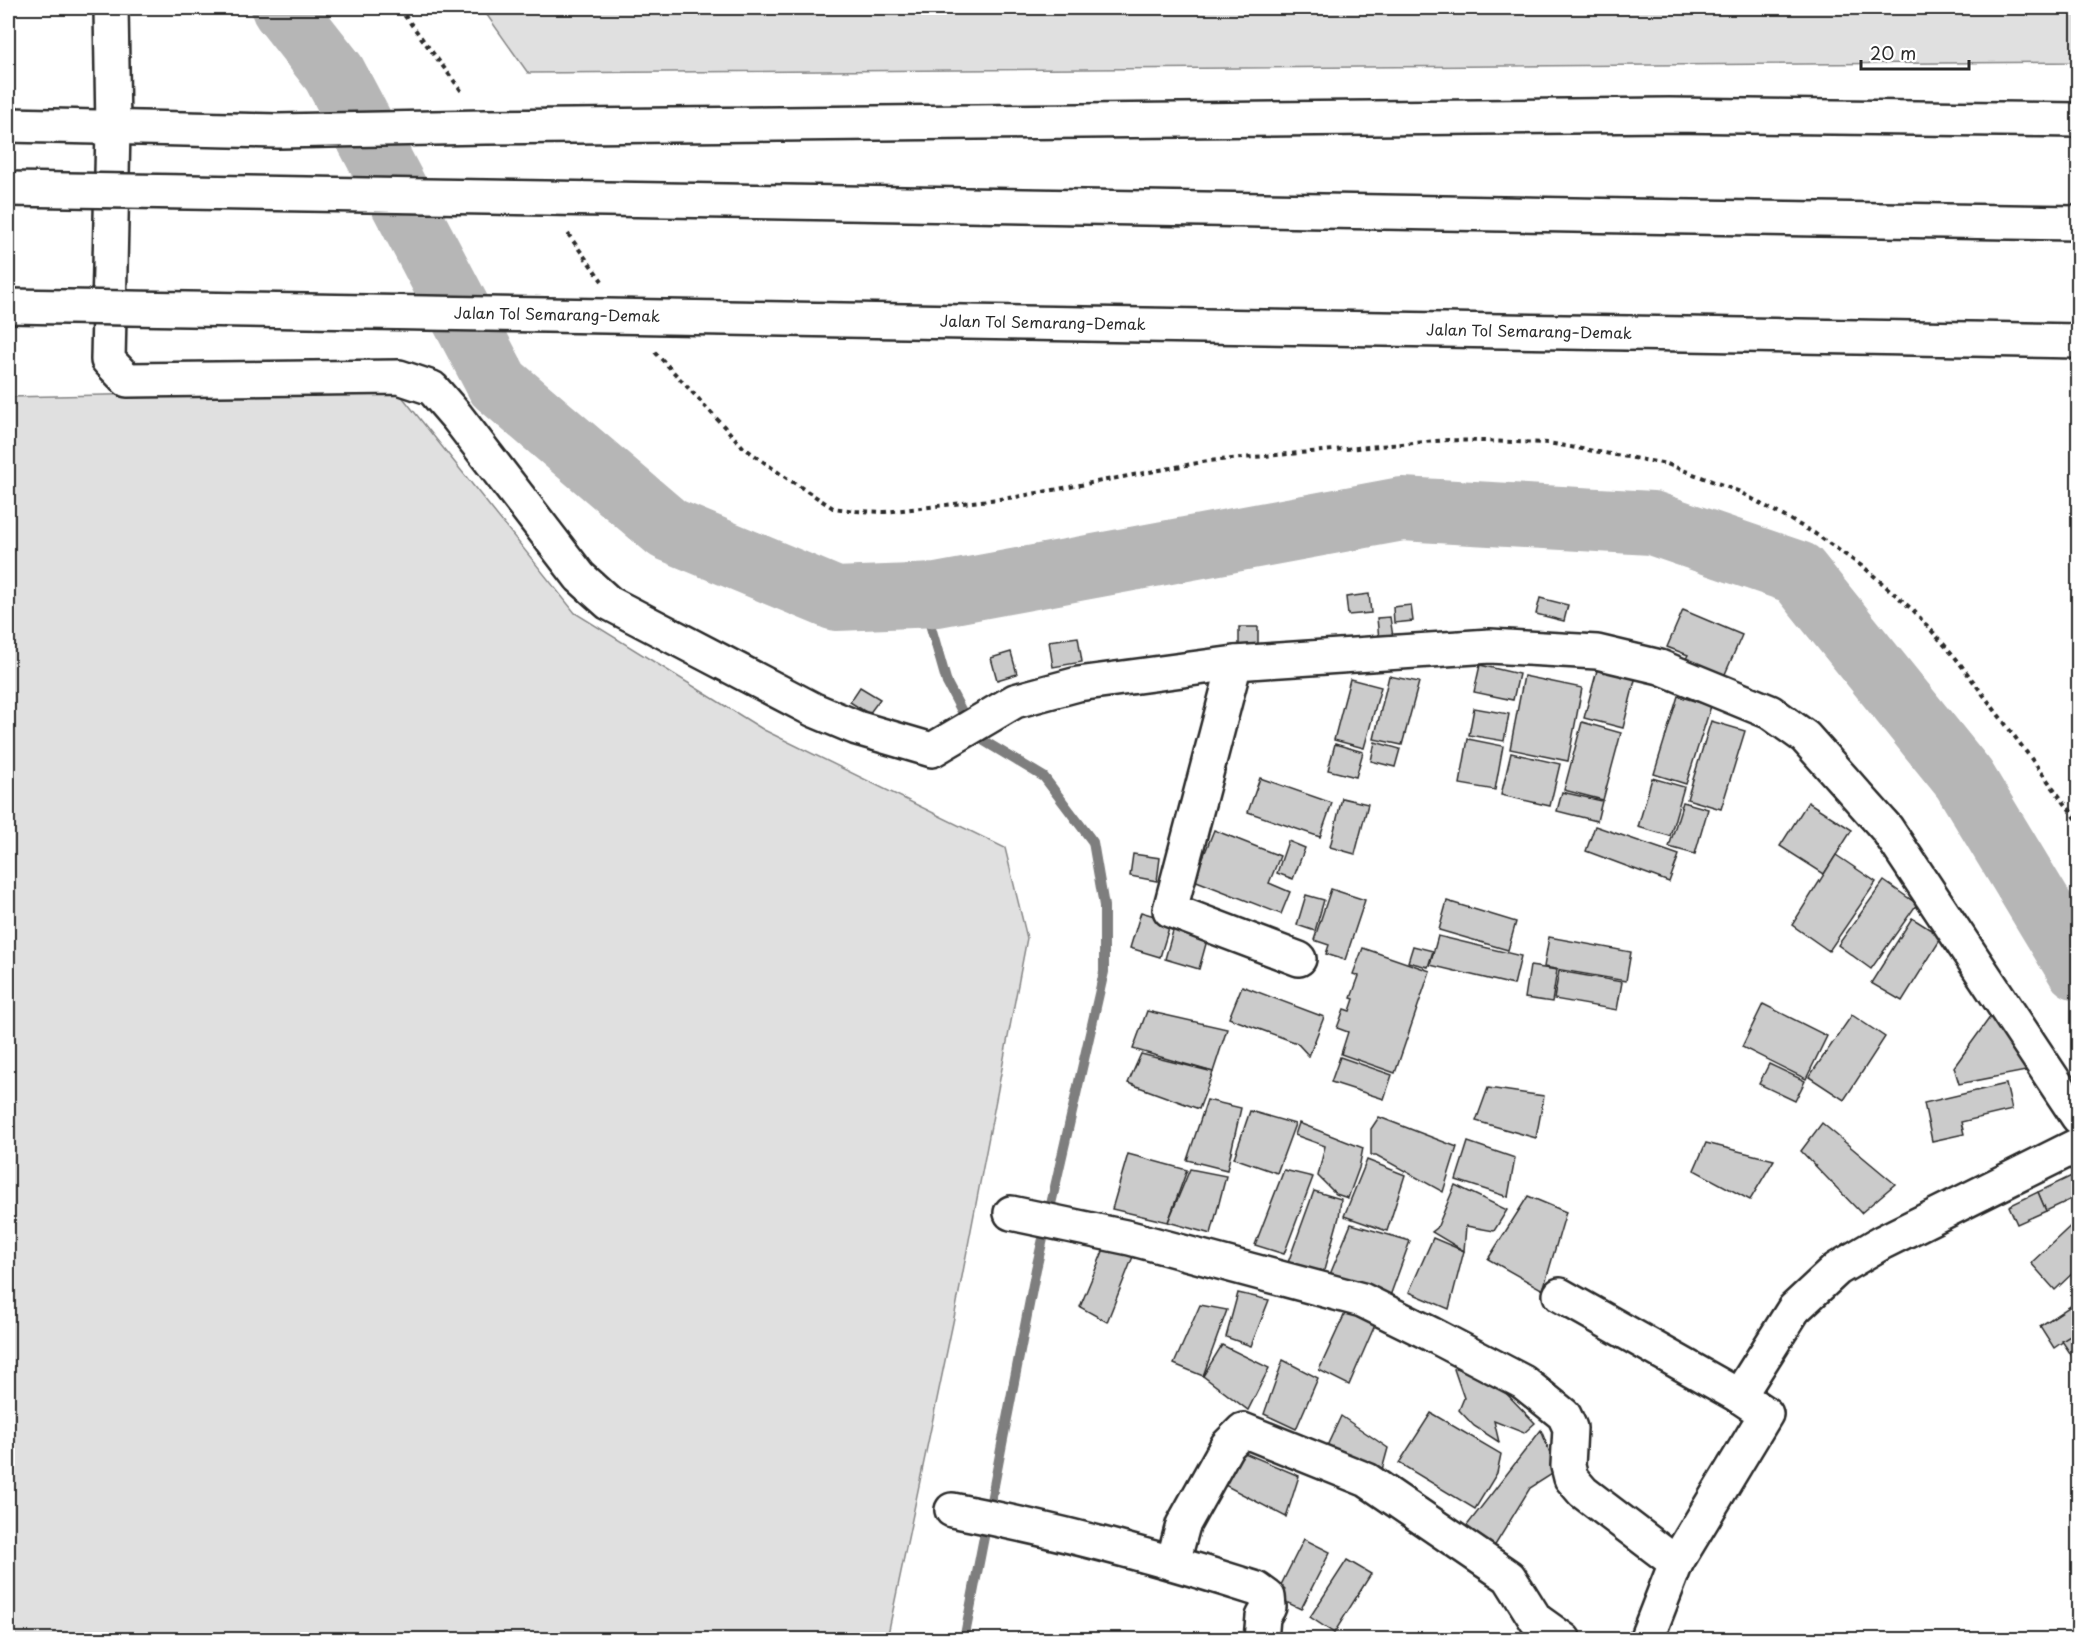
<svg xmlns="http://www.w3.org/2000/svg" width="2086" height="1647" font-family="'Playpen Sans',sans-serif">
<rect width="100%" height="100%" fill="#fff"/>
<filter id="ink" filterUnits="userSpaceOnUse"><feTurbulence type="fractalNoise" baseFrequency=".0167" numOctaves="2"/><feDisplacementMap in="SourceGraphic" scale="12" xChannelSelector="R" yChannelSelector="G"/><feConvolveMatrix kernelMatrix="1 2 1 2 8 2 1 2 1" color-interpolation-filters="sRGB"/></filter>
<g filter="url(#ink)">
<g fill="#e0e0e0" stroke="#868686" stroke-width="1.5">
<path d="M482 8H2078V62L528 73Z"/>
<path d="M396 389 575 613 764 730 1005 848 1027 938 956 1308 887 1639H8V397Z"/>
</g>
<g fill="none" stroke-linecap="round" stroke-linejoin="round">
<g stroke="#7e7e7e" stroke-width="10">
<path d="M922 596 947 683 966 719"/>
<path d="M984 741 1044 777 1093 842 1104 906V972L1049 1213"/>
<path d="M964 1640 1036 1269 1046 1226"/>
</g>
<path stroke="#b6b6b6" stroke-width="64" d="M283 8 334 73 498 384 668 529 836 599 937 595 1402 509 1652 523 1798 573 1964 779 2078 968"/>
</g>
<g fill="#cbcbcb" stroke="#2b2b2b" stroke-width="1.5">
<path d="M1369 594 1371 613 1348 615 1346 597Z"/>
<path d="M1540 598 1568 605 1564 621 1536 614Z"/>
<path d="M1411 605 1413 621 1394 623 1393 607Z"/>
<path d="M1683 610 1742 635 1722 681 1683 664 1688 655 1667 647Z"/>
<path d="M1390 617 1393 637 1379 639 1377 618Z"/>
<path d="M1239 627H1258V647L1239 646Z"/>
<path d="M1078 637 1082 662 1053 667 1049 641Z"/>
<path d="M1011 652 1017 674 997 680 991 658Z"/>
<path d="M1599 663 1637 672 1623 728 1584 718Z"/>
<path d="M1480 665 1519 674 1513 700 1474 692Z"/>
<path d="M1389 676 1419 682 1402 745 1374 739Z"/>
<path d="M1524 676 1582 688 1568 761 1510 749Z"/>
<path d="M1350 679 1381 687 1364 748 1334 740Z"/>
<path d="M860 687 880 699 869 714 850 702Z"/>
<path d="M1678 696 1711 706 1686 784 1654 774Z"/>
<path d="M1474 708 1509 714 1504 741 1469 735Z"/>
<path d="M1711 721 1745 731 1721 809 1687 799Z"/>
<path d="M1582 722 1621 733 1603 800 1564 790Z"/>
<path d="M1468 739 1503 746 1495 790 1460 784Z"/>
<path d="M1375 742 1400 749 1395 767 1371 761Z"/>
<path d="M1335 744 1363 752 1356 777 1328 770Z"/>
<path d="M1511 753 1560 764 1550 806 1501 795Z"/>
<path d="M1260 778 1332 803 1320 837 1248 812Z"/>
<path d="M1652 778 1684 787 1670 836 1638 827Z"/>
<path d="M1562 792 1602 801 1597 821 1557 811Z"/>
<path d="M1342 798 1368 804 1355 854 1330 847Z"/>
<path d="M1683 802 1708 809 1695 854 1669 847Z"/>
<path d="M1808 802 1852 830 1824 874 1780 846Z"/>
<path d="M1595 826 1679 855 1669 882 1586 851Z"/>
<path d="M1214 830 1280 856 1269 883 1290 892 1281 914 1194 880Z"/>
<path d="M1288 841 1305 848 1293 879 1277 873Z"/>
<path d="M1133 854 1160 858 1157 881 1130 876Z"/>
<path d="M1836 855 1876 882 1829 951 1792 925Z"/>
<path d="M1884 881 1917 904 1871 969 1838 945Z"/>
<path d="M1331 889 1365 900 1345 960 1326 954 1329 945 1314 940Z"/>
<path d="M1306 895 1324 900 1315 931 1297 925Z"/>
<path d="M1447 901 1516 922 1508 950 1439 930Z"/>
<path d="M1141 912 1171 921 1160 957 1130 948Z"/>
<path d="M1912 918 1942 937 1902 1001 1871 983Z"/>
<path d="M1175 924 1209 933 1199 969 1165 959Z"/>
<path d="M1438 936 1521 956 1514 985 1430 965Z"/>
<path d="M1549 937 1631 952 1626 981 1544 967Z"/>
<path d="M1413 946 1433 951 1428 967 1408 962Z"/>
<path d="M1363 948 1430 971 1395 1073 1341 1054 1348 1032 1337 1028 1344 1009 1350 1011 1354 999 1351 998 1359 976 1353 974Z"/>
<path d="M1530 966 1557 970 1552 1002 1525 998Z"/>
<path d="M1559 971 1622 982 1617 1010 1554 999Z"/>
<path d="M1242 986 1324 1017 1309 1056 1297 1043 1229 1018Z"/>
<path d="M1763 1004 1827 1036 1806 1079 1742 1047Z"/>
<path d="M1996 1009 2031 1070 1959 1084 1954 1067Z"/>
<path d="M1147 1011 1227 1029 1213 1072 1133 1049Z"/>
<path d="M1852 1015 1885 1037 1844 1100 1809 1077Z"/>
<path d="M1141 1054 1213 1072 1199 1109 1128 1083Z"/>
<path d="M1340 1057 1392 1075 1384 1099 1331 1082Z"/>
<path d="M1769 1064 1805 1081 1795 1101 1759 1084Z"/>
<path d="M2006 1084 2012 1110 1961 1122 1964 1134 1932 1141 1924 1103Z"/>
<path d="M1488 1088 1544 1096 1536 1138 1476 1121Z"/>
<path d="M1207 1100 1241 1108 1227 1170 1187 1160Z"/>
<path d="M1250 1111 1295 1124 1277 1173 1234 1158Z"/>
<path d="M1379 1117 1457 1147 1443 1192 1376 1155H1371V1129Z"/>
<path d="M1299 1123 1363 1148 1359 1168 1348 1198 1336 1194 1318 1176 1325 1146 1295 1135Z"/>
<path d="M1822 1123 1895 1184 1861 1213 1801 1151Z"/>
<path d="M1468 1142 1515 1158 1508 1197 1456 1180Z"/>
<path d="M1706 1143 1774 1160 1750 1200 1694 1170Z"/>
<path d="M1128 1154 1187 1170 1168 1222 1112 1209Z"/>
<path d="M1367 1160 1405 1175 1387 1231 1344 1216Z"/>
<path d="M1190 1169 1226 1176 1211 1234 1168 1222Z"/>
<path d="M1284 1170 1313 1177 1284 1254 1255 1245Z"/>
<path d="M2078 1173V1196L2046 1211 2038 1192Z"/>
<path d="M1455 1185 1507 1210 1494 1231 1466 1226 1464 1251 1432 1232 1437 1228Z"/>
<path d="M1314 1191 1341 1199 1339 1217 1321 1281 1286 1268Z"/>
<path d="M2038 1192 2046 1211 2017 1224 2009 1206Z"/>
<path d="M1528 1196 1566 1212 1543 1290 1488 1259Z"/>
<path d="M2078 1219V1268L2055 1290 2031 1263Z"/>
<path d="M1351 1224 1410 1241 1386 1307 1326 1284Z"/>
<path d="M1433 1238 1464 1251 1449 1309 1409 1292Z"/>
<path d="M1106 1244 1134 1254 1107 1322 1080 1307Z"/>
<path d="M1238 1293 1269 1300 1251 1346 1226 1337Z"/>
<path d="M2075 1303 2078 1308V1331L2054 1348 2040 1326Z"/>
<path d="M1200 1305 1227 1310 1203 1376 1174 1364Z"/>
<path d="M1348 1307 1378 1318 1349 1385 1319 1370Z"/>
<path d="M2078 1331V1360L2076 1362 2062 1341Z"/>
<path d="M1222 1345 1269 1368 1248 1410 1203 1376Z"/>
<path d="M1283 1360 1318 1378 1296 1429 1264 1414Z"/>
<path d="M1467 1365 1501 1388 1535 1423 1524 1433 1494 1421 1499 1442 1474 1426 1459 1410 1464 1398 1454 1369Z"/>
<path d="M1431 1413 1501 1454 1497 1473 1475 1509 1399 1463Z"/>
<path d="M1341 1416 1388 1448 1380 1477 1327 1446Z"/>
<path d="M1541 1430 1557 1471 1530 1488 1494 1547 1465 1528Z"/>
<path d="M1240 1451 1299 1476 1286 1517 1221 1483Z"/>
<path d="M1304 1539 1330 1552 1301 1609 1275 1597Z"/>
<path d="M1347 1560 1371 1574 1334 1633 1310 1617Z"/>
</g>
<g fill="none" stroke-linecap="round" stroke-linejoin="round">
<defs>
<g id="minor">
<path d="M111 8 113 128 108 360 127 380 399 377 432 388 457 417 580 577 609 603 814 710 857 728 932 750 1015 701 1078 684 1235 663 1490 646 1597 652 1660 667 1770 712 1805 737 1887 829 2078 1117"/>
<path d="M8 125 278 131 485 127 1669 115 2078 120"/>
<path d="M1235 663 1170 910 1299 959"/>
<path d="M1011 1213 1130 1238 1362 1300 1431 1334 1523 1382 1564 1415 1570 1428 1568 1466 1571 1478 1583 1492 1676 1563"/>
<path d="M1560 1295 1739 1396"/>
<path d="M952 1510C1056 1530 1157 1557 1257 1589L1268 1597 1269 1607 1263 1617 1261 1640"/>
<path d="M1173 1562 1183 1525 1227 1446 1243 1430 1367 1480 1509 1577 1536 1620 1564 1640"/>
<path d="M1646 1640 1676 1563 1766 1414 1739 1396 1794 1309 1837 1269 1881 1243 2078 1145"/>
</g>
<g id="highway">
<path d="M1630 216 2078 223"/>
<path d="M1628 333 2078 341"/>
</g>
</defs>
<use href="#minor" stroke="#2b2b2b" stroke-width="38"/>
<use href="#highway" stroke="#2b2b2b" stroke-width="38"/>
<g stroke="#2b2b2b" stroke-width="4" stroke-dasharray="4.5 4.5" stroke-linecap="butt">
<path d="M399 8 463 93"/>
<path d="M568 234 602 281"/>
<path d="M655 352 743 447 782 475 833 508 856 511 885 512 1016 497 1208 461 1448 440 1548 443 1667 464 1738 491 1814 533 1866 569 1914 611 1955 657 2078 821"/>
</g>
<use href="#minor" stroke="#fff" stroke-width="33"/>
<use href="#highway" stroke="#fff" stroke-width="33"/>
<defs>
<g id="highway-bridge">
<path d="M8 189 1630 216"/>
<path id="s1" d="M8 306 1628 333"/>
</g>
</defs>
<use href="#highway-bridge" stroke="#2b2b2b" stroke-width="38" stroke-linecap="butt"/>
<use href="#highway-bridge" stroke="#fff" stroke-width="33"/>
</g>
</g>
<g text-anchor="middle" stroke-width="5" stroke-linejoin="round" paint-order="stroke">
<g font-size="15" fill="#2b2b2b" stroke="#fff">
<text dy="5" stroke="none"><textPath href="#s1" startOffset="549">Jalan Tol Semarang–Demak</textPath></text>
<text dy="5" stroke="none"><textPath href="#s1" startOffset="1035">Jalan Tol Semarang–Demak</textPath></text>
<text transform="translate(1529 332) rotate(1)" y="5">Jalan Tol Semarang–Demak</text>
</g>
</g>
<rect width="2086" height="1647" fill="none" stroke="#fff" stroke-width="30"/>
<rect x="15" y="15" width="2056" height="1617" fill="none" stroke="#2b2b2b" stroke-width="2" filter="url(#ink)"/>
<path d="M1861 60v9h108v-9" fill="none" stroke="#2b2b2b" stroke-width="3"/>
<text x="1870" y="60" font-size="18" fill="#2b2b2b" stroke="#ffffff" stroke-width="4.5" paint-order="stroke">20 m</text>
</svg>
